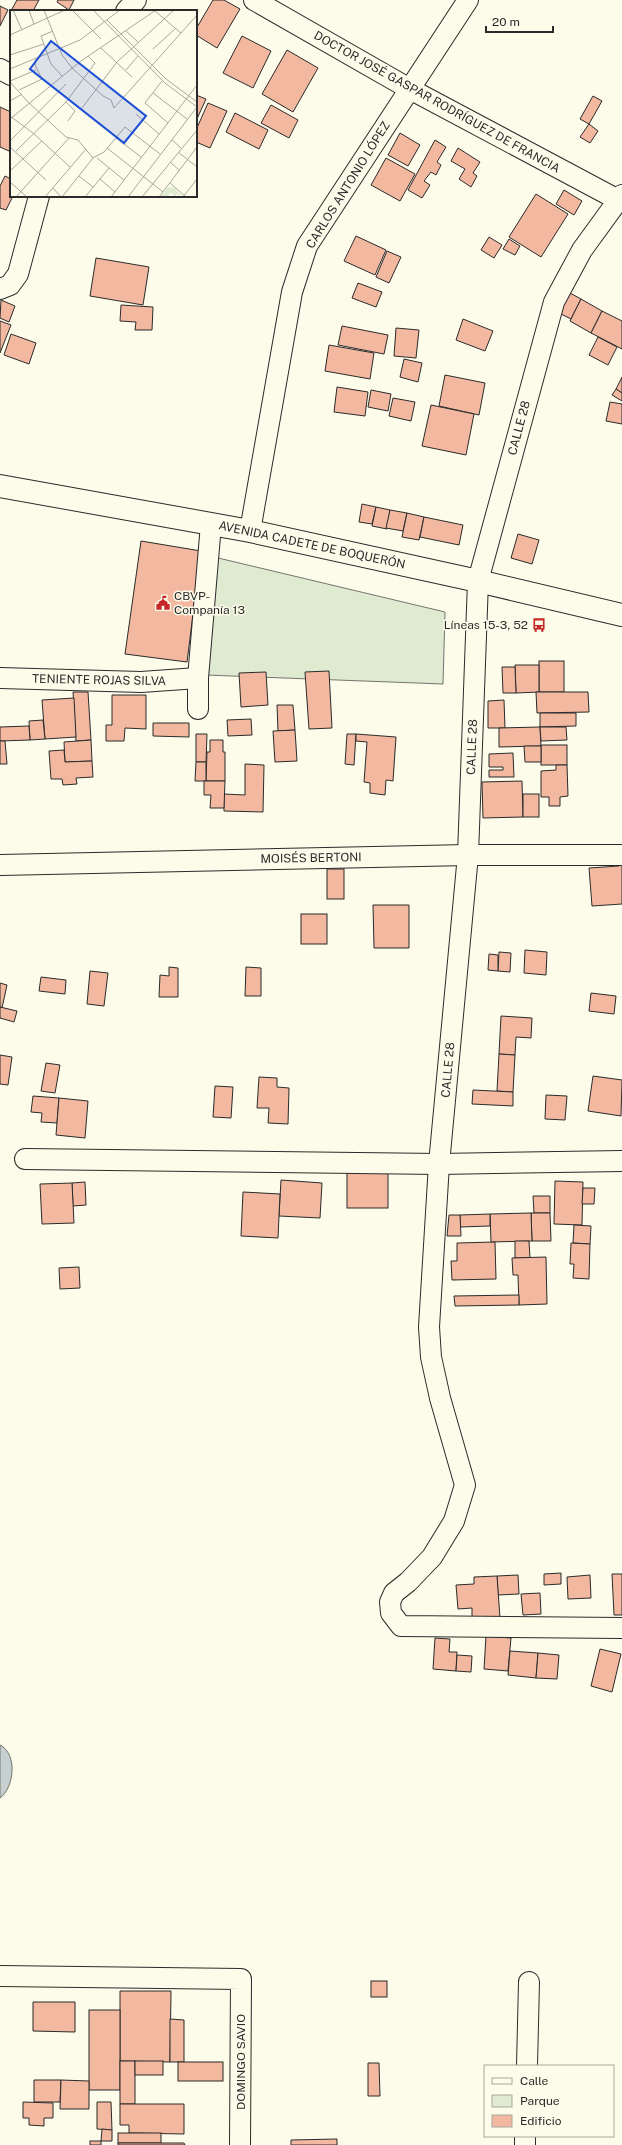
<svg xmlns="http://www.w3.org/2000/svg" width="622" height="2145" font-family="'Public Sans',sans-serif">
<rect width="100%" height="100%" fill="#fdfbea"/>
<path fill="#deebd1" stroke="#74746e" d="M214 557 445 612 443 684 205 675Z"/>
<path fill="#c7d0d0" stroke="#74746e" d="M0 1745C18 1754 14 1788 0 1798Z"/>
<g fill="#f2b8a0" stroke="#2b2b2b">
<path d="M17 0H39L33 11H15L12 9Z"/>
<path d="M58 0H74L69 10 57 2Z"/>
<path d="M213 0H224L240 9 217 48 196 35V29Z"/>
<path d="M0 6 8 10 0 26Z"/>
<path d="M242 36 271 51 253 88 223 73Z"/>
<path d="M287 50 318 68 293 112 262 94Z"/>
<path d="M196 95 206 99 196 121Z"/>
<path d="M593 96 602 101 589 124 580 119Z"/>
<path d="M208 103 227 111 210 148 196 142V130Z"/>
<path d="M271 105 298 120 289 138 261 123Z"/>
<path d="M0 107 11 112V145L9 151 0 147Z"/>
<path d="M235 113 268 130 259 149 226 132Z"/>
<path d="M589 124 598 131 590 143 580 137Z"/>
<path d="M400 133 420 145 408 166 388 155Z"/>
<path d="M435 140 446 147 437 162 441 165 436 175 431 172 424 181 430 185 422 198 408 190Z"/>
<path d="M458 148 480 162 473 173 477 176 471 187 459 179 465 169 451 161Z"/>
<path d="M386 158 415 174 400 201 371 185Z"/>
<path d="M5 176 11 179V196H13L6 210 0 208V186Z"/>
<path d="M564 190 582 201 574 215 556 204Z"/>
<path d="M536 194 568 214 541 257 509 237Z"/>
<path d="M356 236 386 250 375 275 344 261Z"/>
<path d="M489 237 502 245 494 258 481 250Z"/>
<path d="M509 239 520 246 515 255 503 249Z"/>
<path d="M387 251 401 257 389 283 376 277Z"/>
<path d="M96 258 149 267 143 305 90 296Z"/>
<path d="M358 283 382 292 376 307 352 298Z"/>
<path d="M570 293 581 299 571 319 559 313Z"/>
<path d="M581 299 602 311 591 333 570 321Z"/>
<path d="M1 300 15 306 9 322 0 318Z"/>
<path d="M121 305 153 307 152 330H135L136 322 120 321Z"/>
<path d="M602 311 622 321V349L591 333Z"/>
<path d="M463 319 493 331 485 351 456 340Z"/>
<path d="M0 321 11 325 0 353Z"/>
<path d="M342 326 388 335 384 354 338 345Z"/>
<path d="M396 328 419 330 416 358 394 356Z"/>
<path d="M11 334 36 343 29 364 4 355Z"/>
<path d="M598 337 617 347 608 365 589 355Z"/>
<path d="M329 345 374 353 370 379 325 371Z"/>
<path d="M404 359 422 363 418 382 400 377Z"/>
<path d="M445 375 485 383 479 415 439 406Z"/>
<path d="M622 377V393L616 389Z"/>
<path d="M337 387 368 392 365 416 334 412Z"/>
<path d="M616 389 622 393V401L612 395Z"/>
<path d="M371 390 391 394 388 411 368 407Z"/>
<path d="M393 398 415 402 411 421 389 416Z"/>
<path d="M610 402 622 404V424L606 421Z"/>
<path d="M431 405 474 414 466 455 422 446Z"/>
<path d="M362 504 376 507 372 524 359 522Z"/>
<path d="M376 507 390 510 387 529 372 526Z"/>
<path d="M390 510 407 513 403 531 386 528Z"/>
<path d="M407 513 424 517 419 540 402 537Z"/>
<path d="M424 517 463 525 459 545 420 537Z"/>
<path d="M518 534 539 540 532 564 511 558Z"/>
<path d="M141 541 201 551 187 662 125 654Z"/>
<rect x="539" y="661" width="25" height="31"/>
<path d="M515 665H539V692L516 693Z"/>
<path d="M502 667H515L516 693H503Z"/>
<path d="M329 671 332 728 309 729 305 672Z"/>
<path d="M266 672 268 705 241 707 239 673Z"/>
<path d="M73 692H88L91 740 76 741Z"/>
<path d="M536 692H588L589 712 537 713Z"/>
<path d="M112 695H146V729L125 728 124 741H106V725H112Z"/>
<path d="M74 698 76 737 45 739 42 700Z"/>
<path d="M504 700 505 728H488V701Z"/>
<path d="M277 705H293L295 730 278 731Z"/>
<path d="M540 713H576V726L540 727Z"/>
<path d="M251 719 252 735 228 736 227 720Z"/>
<path d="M43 720 45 739 30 740 29 721Z"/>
<path d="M153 723H189V737L153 736Z"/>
<path d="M29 726 30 740 0 741V727Z"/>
<path d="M540 727 541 746 499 747V728Z"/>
<path d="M540 727H566L567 740 541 741Z"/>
<path d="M295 730 297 761 275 762 273 731Z"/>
<path d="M196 734H207L206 762H196Z"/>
<path d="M347 734H356L354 765 345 764Z"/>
<path d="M356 734 396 737 393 781 386 780 385 795 370 793V783L364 782 367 742 356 741Z"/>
<path d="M91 740 92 761 65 762 64 742Z"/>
<path d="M210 740H223V752H225V781H206L207 752H210Z"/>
<path d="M0 741H5L7 764H0Z"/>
<rect x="541" y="745" width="26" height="20"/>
<path d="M524 746H541V762H525Z"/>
<path d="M64 750 65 762 92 761 93 777 76 778 77 784 63 785 62 779H51L49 751Z"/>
<path d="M513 753 514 777H489V770H503V767H489V754Z"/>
<path d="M196 762H206V781H195Z"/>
<path d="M245 764 264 765 263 812 224 811V794L245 795Z"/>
<path d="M556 765H567L568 796 560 797V806H549V797H541V771L556 770Z"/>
<path d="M204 781H225L224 808H210L211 795H204Z"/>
<path d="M522 781 523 817 483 818 482 782Z"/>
<rect x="523" y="794" width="16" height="23"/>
<path d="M622 857V904L592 906 589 868 619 866 618 858Z"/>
<rect x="327" y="869" width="17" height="30"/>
<path d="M373 905H409V948H374Z"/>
<rect x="301" y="914" width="26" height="30"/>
<path d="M525 950 547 952 546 975 524 973Z"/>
<path d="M499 952 511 953 510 972 498 971Z"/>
<path d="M489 954 498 955V971L488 970Z"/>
<path d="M169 967 178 968V997H159L160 975 169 976Z"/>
<path d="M246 967 261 968V996H245Z"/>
<path d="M90 971 108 973 104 1006 87 1004Z"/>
<path d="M41 977 66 980 65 994 39 991Z"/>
<path d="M0 983 7 985 2 1008 0 1007Z"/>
<path d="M591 993 616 996 614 1014 589 1011Z"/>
<path d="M0 1007 17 1011 14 1022 0 1018Z"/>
<path d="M501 1016 532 1018 531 1038 516 1037 515 1055 499 1054Z"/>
<path d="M499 1054 515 1055 513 1092 497 1091Z"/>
<path d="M0 1055 12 1057 8 1085 0 1084Z"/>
<path d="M46 1063 60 1065 55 1093 41 1091Z"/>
<path d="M593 1076 622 1080 621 1116 588 1111Z"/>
<path d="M259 1077 277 1078V1087L289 1088 288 1124 268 1123 269 1108H257Z"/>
<path d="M215 1086 233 1087 231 1118 213 1117Z"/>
<path d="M473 1090 513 1092V1106L472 1104Z"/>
<path d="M546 1095 567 1096 565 1120 545 1119Z"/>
<path d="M33 1096 59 1098 57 1123 41 1122 42 1113 31 1112Z"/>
<path d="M59 1098 88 1101 85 1138 56 1135Z"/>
<rect x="347" y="1168" width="41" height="40"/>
<path d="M281 1180 322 1183 320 1218 279 1216Z"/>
<path d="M555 1181 583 1182 582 1225 554 1224Z"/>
<path d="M85 1182 86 1205 73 1206 72 1183Z"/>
<path d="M72 1183 74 1223 42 1224 40 1184Z"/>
<path d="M583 1188H595L594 1204H582Z"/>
<path d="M243 1192 280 1194 278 1238 241 1236Z"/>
<path d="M533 1196H550V1213H534Z"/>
<path d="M531 1213H550L551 1241H532Z"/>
<path d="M531 1213 532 1241 491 1242 490 1214Z"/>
<path d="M490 1214V1226L460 1227V1215Z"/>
<path d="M449 1215H460L461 1236H447Z"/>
<path d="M574 1225 591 1226 590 1244 573 1243Z"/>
<path d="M515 1241H529L530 1258H515Z"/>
<path d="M495 1242 496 1279 452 1280 451 1261H457V1243Z"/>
<path d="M571 1243 590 1244 589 1279 573 1278 574 1264H570Z"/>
<path d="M546 1257 547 1304 519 1305 518 1275H513L512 1258Z"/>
<path d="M79 1267 80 1288 60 1289 59 1268Z"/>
<path d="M519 1295V1305L455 1306 454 1296Z"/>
<path d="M561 1573V1584L544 1585V1574Z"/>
<path d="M612 1574H622V1615H614Z"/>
<path d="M518 1575 519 1594 498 1595 497 1576Z"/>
<path d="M590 1575 591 1598 568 1599 567 1577Z"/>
<path d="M497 1576 500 1618 472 1619V1608L458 1609 456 1585 474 1584V1577Z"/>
<path d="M540 1593 541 1614 523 1615 521 1594Z"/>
<path d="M486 1636 511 1638 508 1671 484 1669Z"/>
<path d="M435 1638 450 1639 449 1652H457L456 1671 433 1669Z"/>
<path d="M600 1649 621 1654 612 1692 591 1686Z"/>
<path d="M510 1651 538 1653 536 1678 508 1675Z"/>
<path d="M538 1653 559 1655 557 1679 536 1678Z"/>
<path d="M457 1655 472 1656 471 1672 456 1671Z"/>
<rect x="371" y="1981" width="16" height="16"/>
<path d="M120 1991H171L170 2062 120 2061Z"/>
<path d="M33 2002H75V2032L33 2031Z"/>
<rect x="89" y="2010" width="31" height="80"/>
<path d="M170 2019 184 2020V2062H170Z"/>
<rect x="120" y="2061" width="15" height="43"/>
<rect x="135" y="2061" width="28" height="14"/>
<rect x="178" y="2062" width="45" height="19"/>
<path d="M368 2063H379L380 2096H368Z"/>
<path d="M34 2080H61L60 2102H34Z"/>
<path d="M61 2080 89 2081V2109H60Z"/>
<path d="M23 2102 53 2103V2118H44V2126L29 2125V2118H23Z"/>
<path d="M97 2102H111L112 2130 97 2129Z"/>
<path d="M120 2104H184V2134L129 2133V2125H120Z"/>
<path d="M102 2129 112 2130V2141H101Z"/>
<rect x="118" y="2133" width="43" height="10"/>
<path d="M337 2139V2145H291V2140Z"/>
<rect x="90" y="2141" width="11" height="4"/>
<path d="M118 2143H184L185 2145H118Z"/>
</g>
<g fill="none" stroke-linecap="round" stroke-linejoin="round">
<defs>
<g id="street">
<path d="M254 0 408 88 622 202"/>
<path d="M126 11 136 0"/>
<path d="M0 69 11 75"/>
<path d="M622 195 582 250 554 302 478 581 468 855 439 1164 429 1327 431 1357 440 1398 465 1485 454 1521 432 1557 408 1582 394 1593 390 1602 391 1613 401 1626 622 1628"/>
<path d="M0 289 10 285 18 274 39 196"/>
<path d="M250 531 292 292 307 246 468 0"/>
<path d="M0 678 141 682 198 678"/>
<path d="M198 709V678L211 524"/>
<path d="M0 865 468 855H622"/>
<path d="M25 1159 439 1164 622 1161"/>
<path d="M0 1976 241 1979 240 2145"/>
<path d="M527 2066 529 1982"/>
<path d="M525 2145V2136"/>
</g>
<path id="secondary" d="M0 486 250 531 478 581 622 615"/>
</defs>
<use href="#street" stroke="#2b2b2b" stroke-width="22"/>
<use href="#secondary" stroke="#2b2b2b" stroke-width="24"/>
<use href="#street" stroke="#fdfbea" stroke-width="20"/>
<use href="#secondary" stroke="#fdfbea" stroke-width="22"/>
</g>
<defs>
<symbol id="civic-bare" viewBox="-9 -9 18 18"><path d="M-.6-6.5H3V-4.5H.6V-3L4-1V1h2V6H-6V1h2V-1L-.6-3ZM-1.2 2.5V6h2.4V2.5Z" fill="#c62828" stroke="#fdfbea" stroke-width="2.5" paint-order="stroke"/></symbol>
<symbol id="bus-bare" viewBox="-9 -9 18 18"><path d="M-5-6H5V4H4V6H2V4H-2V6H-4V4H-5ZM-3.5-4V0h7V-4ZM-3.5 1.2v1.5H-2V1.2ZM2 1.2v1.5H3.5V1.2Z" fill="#c62828" stroke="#fdfbea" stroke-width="2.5" paint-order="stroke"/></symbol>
</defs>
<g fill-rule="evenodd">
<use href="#civic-bare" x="153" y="593" width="20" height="20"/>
<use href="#bus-bare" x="529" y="615" width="20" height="20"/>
</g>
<g text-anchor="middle" stroke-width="3" stroke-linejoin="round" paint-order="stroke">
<g font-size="12" fill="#2b2b2b" stroke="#fdfbea">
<text transform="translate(437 102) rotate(29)" y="4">DOCTOR JOSÉ GASPAR RODRÍGUEZ DE FRANCIA</text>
<text transform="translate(348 185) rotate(-58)" y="4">CARLOS ANTONIO LÓPEZ</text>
<text transform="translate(519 428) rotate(-75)" y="4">CALLE 28</text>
<text transform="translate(312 545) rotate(12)" y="4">AVENIDA CADETE DE BOQUERÓN</text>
<text transform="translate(99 680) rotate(1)" y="4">TENIENTE ROJAS SILVA</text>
<text transform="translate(472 747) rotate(-88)" y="4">CALLE 28</text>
<text transform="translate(311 858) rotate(-1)" y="4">MOISÉS BERTONI</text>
<text transform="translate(448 1070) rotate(-85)" y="4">CALLE 28</text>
<text transform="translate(241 2062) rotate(-90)" y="4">DOMINGO SAVIO</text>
</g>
<g font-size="12" fill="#2b2b2b" stroke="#fdfbea" text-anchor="start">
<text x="174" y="600">CBVP-<tspan x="174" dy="14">Companía 13</tspan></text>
<text x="528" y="629" text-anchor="end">Líneas 15-3, 52</text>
</g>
</g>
<g transform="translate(10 10)">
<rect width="187" height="187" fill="#fdfbea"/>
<path d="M158 177 165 178 171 186 166 184V187H163L164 185 160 183 158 187H150Z" fill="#deebd1"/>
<path fill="none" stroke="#a9a89e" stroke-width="1" d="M3 0 12 20M19 0 24 14M34 0 52 45 62 58 93 86 101 90 104 98 187 5M62 0 91 29M83 0 155 73 187 97M145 1 171 23M97 10 156 69 187 92M43 21 31 26 41 54 52 66M116 21 128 32M0 25 55 0M91 38 122 67M143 39 165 19M0 45 34 34M0 59 70 30 110 0M116 60 128 46M0 71 26 60M152 71 135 93 158 113M0 72 18 92 56 127 68 130 83 148 94 142 115 117 150 144M9 80 32 69 25 55 26 49M143 83 177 109M0 91 12 84M56 92 65 101 58 111M72 98 107 52 164 0M126 104 149 124M0 106 23 123 60 157M0 109 71 51 146 0M106 128 131 147M162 130 171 138M0 131 56 74M0 137 36 170M97 138 153 182M6 141 56 92 85 53 78 46M168 142 187 157M87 148 114 170M160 152 169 160M0 161 32 131M69 166 83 177M90 169 105 182M0 172 17 187M160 173 176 187M43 178 51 187M6 187 59 128M35 187 76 139M52 187 83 148M75 187 99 158M101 187 187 75M118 187 187 97M132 187 187 120M149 187 187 137M173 187 187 169"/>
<path fill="#1d4ed8" fill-opacity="0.15" stroke="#1d4ed8" stroke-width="2" d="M41 31 136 106 114 133 20 59Z"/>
<rect width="187" height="187" fill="none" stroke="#2b2b2b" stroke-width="2"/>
</g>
<rect x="484" y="2065" width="130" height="72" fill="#fdfbea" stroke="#a9a89e"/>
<rect x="492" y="2078" width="20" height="6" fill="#fdfbea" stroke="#a9a89e"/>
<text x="520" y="2085" font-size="12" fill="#2b2b2b">Calle</text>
<rect x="492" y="2095" width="20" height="12" fill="#deebd1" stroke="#a9a89e"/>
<text x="520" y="2105" font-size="12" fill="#2b2b2b">Parque</text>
<rect x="492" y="2115" width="20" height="12" fill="#f2b8a0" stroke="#a9a89e"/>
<text x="520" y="2125" font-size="12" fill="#2b2b2b">Edificio</text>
<path d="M486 26v6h67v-6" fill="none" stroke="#2b2b2b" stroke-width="2"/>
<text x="492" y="26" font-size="12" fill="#2b2b2b" stroke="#fdfbea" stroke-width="3" paint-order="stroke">20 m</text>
</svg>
